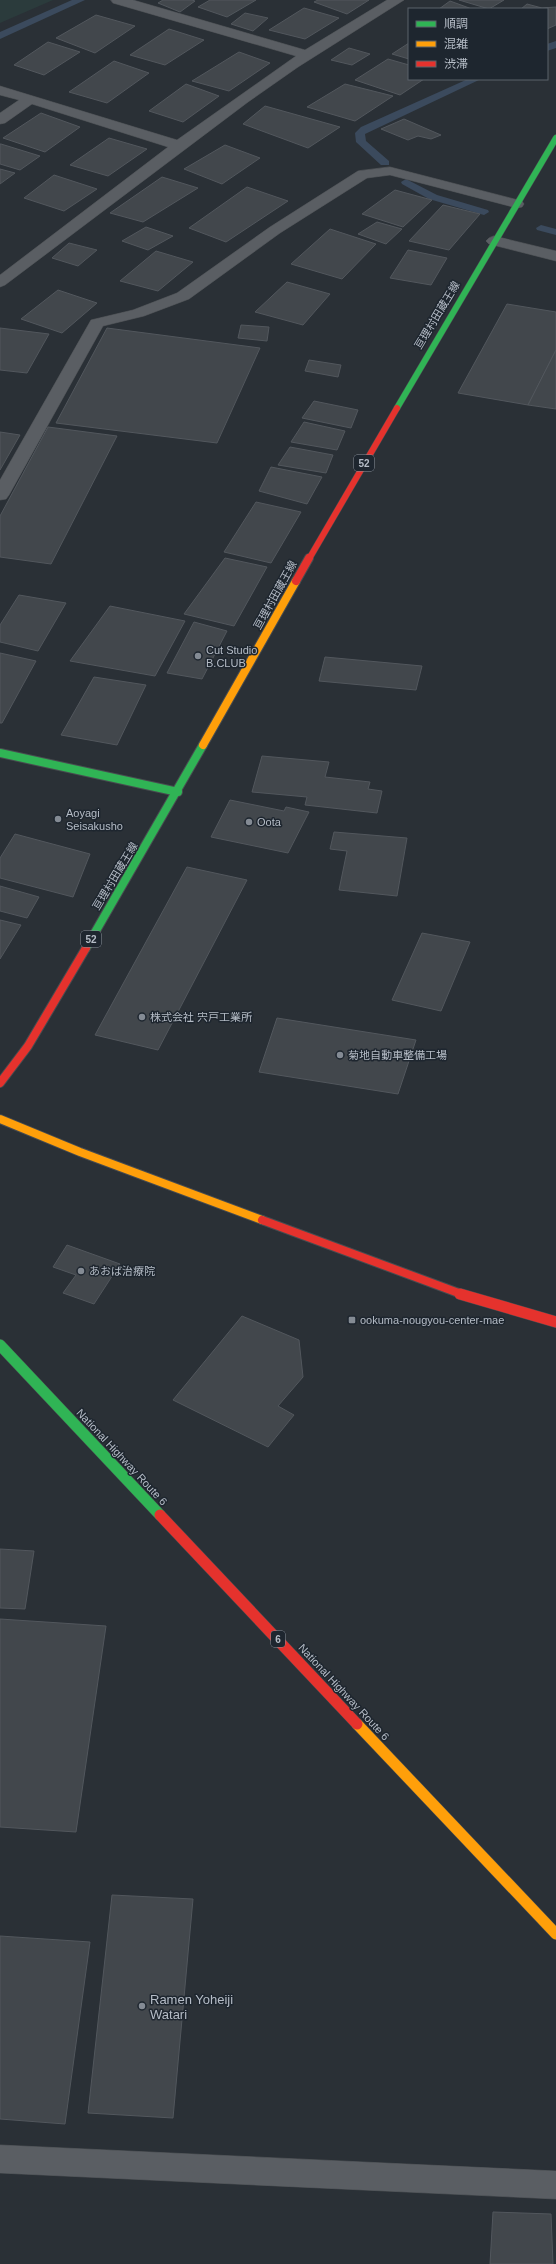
<svg xmlns="http://www.w3.org/2000/svg" width="556" height="2264" font-family="Helvetica,'Noto Sans JP',sans-serif">
<rect width="100%" height="100%" fill="#2a3036"/>
<path fill="#2b3b3c" d="M0 0H53L0 23Z"/>
<g fill="none" stroke-linecap="round" stroke-linejoin="round">
<g fill="#3b4a5d" fill-rule="evenodd">
<path d="M72 0H85L0 39V32Z"/>
<path d="M556 41V48L547 51V44Z"/>
<path d="M468 79H481L365 134 366 141 389 161V165H381L356 142 355 133 361 127Z"/>
<path d="M406 179 437 195 488 210 489 212 484 215 429 199 402 184 401 182Z"/>
<path d="M541 225 556 229V235L537 230 536 228Z"/>
</g>
</g>
<g fill="#42474c" stroke="#52575d">
<path d="M163 0H192L195 1 180 12 158 3Z"/>
<path d="M210 0H256L227 17 198 7Z"/>
<path d="M318 0H369L347 14 314 2Z"/>
<path d="M459 0H504L489 9Z"/>
<path d="M450 1 472 9H439Z"/>
<path d="M527 4 542 8 556 7V25L547 29V9H521Z"/>
<path d="M304 8 339 18 305 39 269 30Z"/>
<path d="M245 13 268 18 253 31 231 24Z"/>
<path d="M96 15 135 26 95 53 56 38Z"/>
<path d="M169 29 204 40 165 65 130 55Z"/>
<path d="M48 42 80 52 44 75 14 65Z"/>
<path d="M409 43V59L392 54Z"/>
<path d="M349 48 370 54 352 65 331 60Z"/>
<path d="M239 52 270 63 229 91 192 81Z"/>
<path d="M388 59 409 65V79H424L400 95 355 80Z"/>
<path d="M114 61 149 73 107 103 69 92Z"/>
<path d="M186 84 219 96 183 122 149 111Z"/>
<path d="M345 84 393 96 355 121 307 107Z"/>
<path d="M265 106 340 127 308 148 243 124Z"/>
<path d="M41 113 80 127 45 152 3 138Z"/>
<path d="M404 119 441 135 431 139 418 136 408 140 381 129Z"/>
<path d="M109 138 147 149 108 176 70 165Z"/>
<path d="M0 144H1L40 156 20 170 0 164Z"/>
<path d="M225 145 260 158 222 184 184 169Z"/>
<path d="M0 169 15 173 0 184Z"/>
<path d="M54 175 97 189 64 211 24 198Z"/>
<path d="M162 177 198 188 143 222 110 213Z"/>
<path d="M247 187 288 201 226 242 189 228Z"/>
<path d="M395 190 432 200 403 227 362 214Z"/>
<path d="M443 205 480 214 449 250 409 241Z"/>
<path d="M377 222 402 229 386 244 358 234Z"/>
<path d="M146 227 173 236 148 250 122 241Z"/>
<path d="M330 229 376 244 342 279 291 264Z"/>
<path d="M69 243 97 250 78 266 52 258Z"/>
<path d="M408 250 447 258 431 285 390 278Z"/>
<path d="M156 251 193 262 158 291 120 281Z"/>
<path d="M287 282 330 294 303 325 255 312Z"/>
<path d="M58 290 97 303 62 333 21 319Z"/>
<path d="M507 304 556 312V350L528 405 458 393Z"/>
<path d="M241 325 269 327 267 341 238 338Z"/>
<path d="M0 328 49 334 27 373 0 370Z"/>
<path d="M107 328 260 348 217 443 56 423Z"/>
<path d="M556 350V409L528 405Z"/>
<path d="M309 360 341 365 338 377 305 371Z"/>
<path d="M314 401 358 410 351 428 302 418Z"/>
<path d="M304 422 345 431 337 450 291 442Z"/>
<path d="M48 427 117 436 51 564 0 557V516Z"/>
<path d="M0 432 20 435 0 470Z"/>
<path d="M290 447 333 455 326 473 278 465Z"/>
<path d="M271 467 322 477 307 504 259 491Z"/>
<path d="M256 502 301 512 271 563 224 552Z"/>
<path d="M225 558 267 567 234 626 184 614Z"/>
<path d="M19 595 66 603 38 651 0 642V625Z"/>
<path d="M110 606 185 621 155 676 70 661Z"/>
<path d="M194 622 227 631 202 679 167 673Z"/>
<path d="M0 653 36 661 2 723H0Z"/>
<path d="M325 657 422 666 416 690 319 681Z"/>
<path d="M94 677 146 685 117 745 61 735Z"/>
<path d="M262 756 329 762 325 777 370 782 368 789 382 791 377 813 305 805 307 797 252 792Z"/>
<path d="M230 800 284 811 286 807 309 812 288 853 211 837Z"/>
<path d="M334 832 407 838 397 896 339 890 347 851 330 849Z"/>
<path d="M15 834 90 854 73 897 0 878V858Z"/>
<path d="M187 867 247 880 158 1050 95 1035Z"/>
<path d="M0 886 39 897 27 918 0 911Z"/>
<path d="M0 920 21 925 0 959Z"/>
<path d="M422 933 470 942 441 1011 392 1000Z"/>
<path d="M277 1018 416 1040 398 1094 259 1072Z"/>
<path d="M67 1245 120 1264 94 1304 63 1293 76 1275 53 1267Z"/>
<path d="M242 1316 299 1340 303 1377 278 1406 294 1415 268 1447 173 1400Z"/>
<path d="M0 1549 34 1551 25 1609 0 1608Z"/>
<path d="M0 1619 106 1626 76 1832 0 1827Z"/>
<path d="M112 1895 193 1899 173 2118 88 2113Z"/>
<path d="M0 1936 90 1942 65 2124 0 2119Z"/>
<path d="M493 2212 551 2214 553 2264H490Z"/>
</g>
<g fill="none" stroke-linecap="round" stroke-linejoin="round">
<defs>
<g id="street">
<path d="M111 0H133L305 50 387 0H404L298 67 248 102 5 285 0 287V275L168 147 32 104 5 123 0 124V113L19 100 0 95V86L177 140 296 56 113 3Z"/>
<path d="M390 167 522 201 524 204 522 207 517 208 390 175 367 178 280 233 189 299 144 316 103 326 9 495 6 499 0 500V480L91 320 133 310 177 293 270 227 358 171Z"/>
<path d="M494 236 556 251V261L489 244 486 241 489 238Z"/>
<path d="M0 2145 556 2171V2199L0 2173Z"/>
</g>
<path id="fast-far2" d="M397 408 556 138"/>
<g id="fast-far1">
<path d="M0 753 178 792"/>
<path d="M86 948 203 745"/>
</g>
<path id="fast" d="M0 1345 160 1515"/>
<g id="slow-far1">
<path d="M203 745 296 581"/>
<path d="M0 1119 80 1152 262 1220"/>
</g>
<path id="slow" d="M357 1724 556 1934"/>
<path id="jam-far2" d="M309 559 397 408"/>
<g id="jam-far1">
<path d="M296 581 309 558"/>
<path d="M0 1083 28 1046 86 948"/>
<path d="M262 1220 464 1295"/>
</g>
<g id="jam">
<path d="M460 1294 556 1322"/>
<path d="M160 1515 357 1724"/>
</g>
</defs>
<use href="#street" stroke="#484c50" stroke-width="1"/>
<use href="#fast-far2" stroke="#484c50" stroke-width="7"/>
<use href="#fast-far1" stroke="#484c50" stroke-width="10"/>
<use href="#fast" stroke="#484c50" stroke-width="12"/>
<use href="#slow-far1" stroke="#484c50" stroke-width="10"/>
<use href="#slow" stroke="#484c50" stroke-width="12"/>
<use href="#jam-far2" stroke="#484c50" stroke-width="7"/>
<use href="#jam-far1" stroke="#484c50" stroke-width="10"/>
<use href="#jam" stroke="#484c50" stroke-width="12"/>
<use href="#street" fill="#5a5e63" fill-rule="evenodd"/>
<use href="#fast-far2" stroke="#30b455" stroke-width="6"/>
<use href="#fast-far1" stroke="#30b455" stroke-width="8"/>
<use href="#fast" stroke="#30b455" stroke-width="11"/>
<use href="#slow-far1" stroke="#ff9f0a" stroke-width="8"/>
<use href="#slow" stroke="#ff9f0a" stroke-width="11"/>
<use href="#jam-far2" stroke="#e5322d" stroke-width="6"/>
<use href="#jam-far1" stroke="#e5322d" stroke-width="8"/>
<use href="#jam" stroke="#e5322d" stroke-width="11"/>
</g>
<g fill="#848b94" stroke="#1e262f" stroke-width="1.5">
<circle cx="198" cy="656" r="4"/>
<circle cx="58" cy="819" r="4"/>
<circle cx="249" cy="822" r="4"/>
<circle cx="142" cy="1017" r="4"/>
<circle cx="340" cy="1055" r="4"/>
<circle cx="81" cy="1271" r="4"/>
<rect x="348" y="1316" width="8" height="8" rx="2"/>
<circle cx="142" cy="2006" r="4"/>
</g>
<g text-anchor="middle" stroke-width="3" stroke-linejoin="round" paint-order="stroke">
<g fill="#1e262f" stroke="#888f99" stroke-width="1">
<rect x="354" y="455" width="20" height="16" rx="3"/>
<rect x="81" y="931" width="20" height="16" rx="3"/>
<rect x="271" y="1631" width="14" height="16" rx="3"/>
</g>
<g font-size="10" font-weight="bold" fill="#b5bcc6">
<text x="364" y="467">52</text>
<text x="91" y="943">52</text>
<text x="278" y="1643">6</text>
</g>
<g font-size="11" fill="#b5bcc6" stroke="#1e262f">
<text transform="translate(437 315) rotate(-59)" y="4">亘理村田蔵王線</text>
<text transform="translate(275 595) rotate(-61)" y="4">亘理村田蔵王線</text>
<text transform="translate(115 876) rotate(-59)" y="4">亘理村田蔵王線</text>
<text transform="translate(122 1457) rotate(47)" y="4">National Highway Route 6</text>
<text transform="translate(344 1692) rotate(47)" y="4">National Highway Route 6</text>
</g>
<g font-size="11" fill="#b5bcc6" stroke="#1e262f" text-anchor="start">
<text x="206" y="654">Cut Studio<tspan x="206" dy="13">B.CLUB</tspan></text>
<text x="66" y="817">Aoyagi<tspan x="66" dy="13">Seisakusho</tspan></text>
<text x="257" y="826">Oota</text>
<text x="150" y="1021">株式会社 宍戸工業所</text>
<text x="348" y="1059">菊地自動車整備工場</text>
<text x="89" y="1275">あおば治療院</text>
<text x="360" y="1324">ookuma-nougyou-center-mae</text>
</g>
<g font-size="13" fill="#b5bcc6" stroke="#1e262f" text-anchor="start">
<text x="150" y="2004">Ramen Yoheiji<tspan x="150" dy="15">Watari</tspan></text>
</g>
</g>
<rect x="408" y="8" width="140" height="72" fill="#1e262f" stroke="#5a626b"/>
<rect x="416" y="21" width="20" height="6" fill="#30b455" stroke="#5a626b"/>
<text x="444" y="28" font-size="12" fill="#b5bcc6">順調</text>
<rect x="416" y="41" width="20" height="6" fill="#ff9f0a" stroke="#5a626b"/>
<text x="444" y="48" font-size="12" fill="#b5bcc6">混雑</text>
<rect x="416" y="61" width="20" height="6" fill="#e5322d" stroke="#5a626b"/>
<text x="444" y="68" font-size="12" fill="#b5bcc6">渋滞</text>
</svg>
